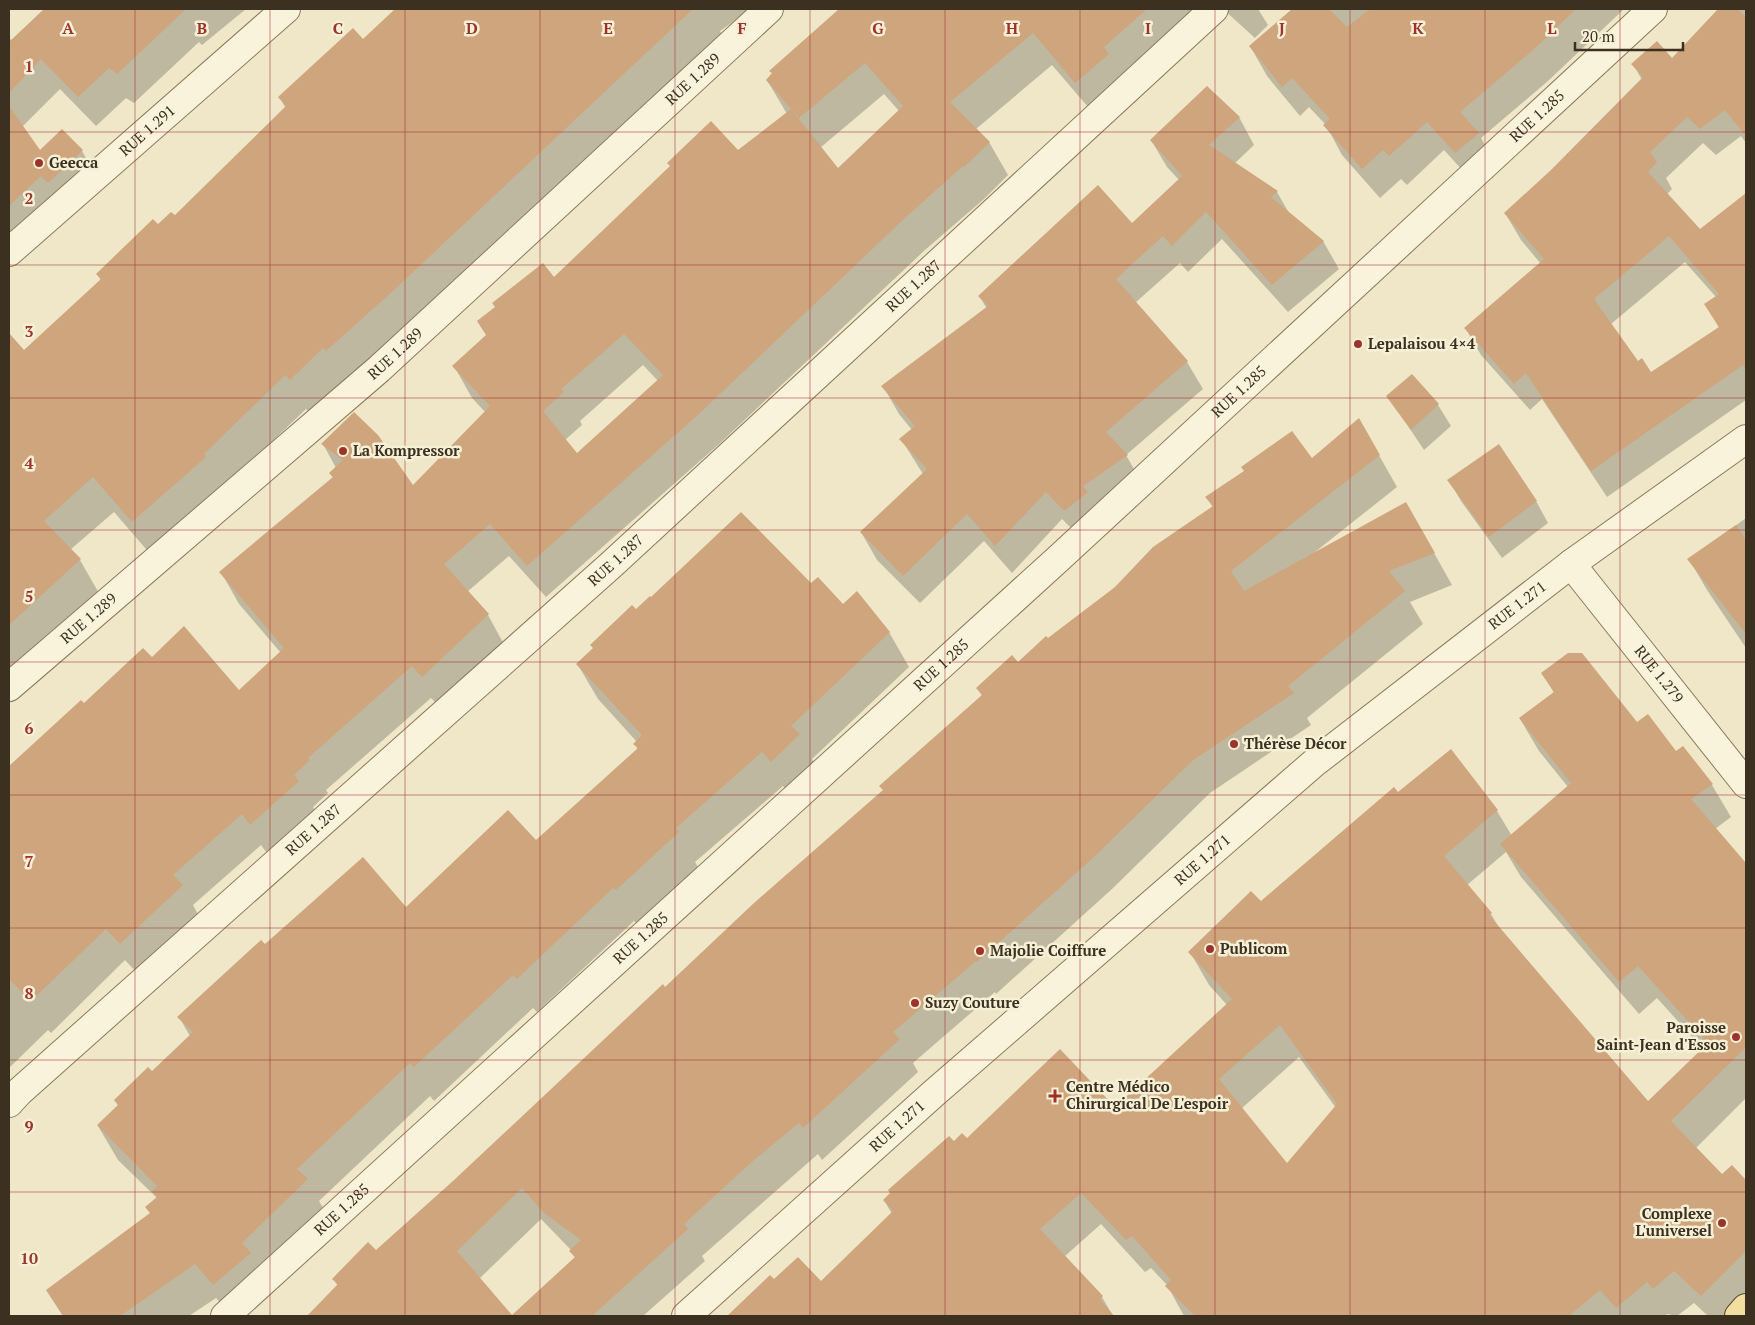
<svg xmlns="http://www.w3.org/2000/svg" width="1755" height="1325" font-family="'PT Serif',serif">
<rect width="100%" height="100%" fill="#efe7c8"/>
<g fill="#0003" fill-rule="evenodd">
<path d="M46 9H246L202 45 199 42 134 103 126 98 96 126 60 89 22 127 40 152 82 151 99 181 9 236V37L12 41Z"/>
<path d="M397 9H751L720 31 722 35 311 414 306 409 152 556 114 512 70 550 80 560 100 595 9 680V544L20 535 9 523V335L24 352 101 281 98 275 158 226 175 217 286 109 280 98 363 41Z"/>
<path d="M842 9H1202L1094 114 1052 65 976 129 989 142 1008 175 984 199 925 250 718 445 546 597 509 556 467 592 488 615 506 648 441 708 431 698 326 790 328 793 313 807 317 814 270 857 261 845 193 905 200 918 139 975 125 960 51 1033 48 1030 9 1068V770L81 702 84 705 152 658 239 691 281 653 239 604 221 572 333 478 330 473 336 468 323 444 413 487 486 413 472 398 454 366 554 278 738 152 787 114 767 80 773 74 771 71ZM884 94 899 111 838 170 820 148ZM643 365 658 381 577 455 565 440 582 425 580 421Z"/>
<path d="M1223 9H1258L1268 25 1255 38Z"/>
<path d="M1294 9H1624L1548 81 1481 138 1495 163 1473 182 1444 150 1407 185 1401 179 1380 198 1342 155 1326 125 1309 107 1300 116 1267 76 1250 46Z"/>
<path d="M1719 9H1746V143L1741 136 1716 155 1703 143 1666 178 1672 189 1667 194 1700 231 1746 195V400L1607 497 1542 399 1530 410 1481 355 1466 329 1541 264 1521 240 1505 213 1552 171 1642 80 1633 64 1672 59ZM1685 262 1716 297 1706 304 1719 328 1651 374 1638 362 1611 324Z"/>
<path d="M1239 117 1254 145 1234 164 1277 192 1289 213 1323 241 1339 269 1288 312 1222 239 1188 272 1180 263 1135 303 1187 362 1203 389 1126 455 1142 483 1080 537 1062 519 1012 573 984 541 920 603 877 560 861 532 923 474 901 439 912 430 899 414 883 386 987 309 980 297 1132 225 1179 180 1167 167 1151 140Z"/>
<path d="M1388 396 1438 405 1451 426 1424 450Z"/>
<path d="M1359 420 1397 487 1315 552 1424 535 1452 585 1410 602 1423 624 1307 718 1311 725 1210 793 1112 889 996 994 995 992 913 1063 918 1072 822 1160 818 1154 702 1256 705 1261 643 1316H513L575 1258 571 1250 541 1219 479 1279 512 1316H309L338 1286 333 1279 376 1251 884 792 881 786 982 696 978 688 1018 664 1116 588 1213 508 1207 497 1311 460Z"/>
<path d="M1449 480 1536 501 1548 523 1502 558 1461 501Z"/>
<path d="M1746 518V648L1707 590 1689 559Z"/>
<path d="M811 585 889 632 909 667 812 759 818 769 792 795 783 786 695 862 698 867 636 923 634 921 537 1012 533 1008 434 1101 430 1096 319 1201 327 1215 232 1316 216 1298 189 1316H63L48 1291 151 1214 157 1198 118 1160 98 1126 119 1107 115 1100 152 1073 190 1036 179 1017 265 946 406 909 536 842 638 750 635 744 637 742 598 699 578 665 636 610Z"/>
<path d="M1543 673 1637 724 1676 752 1683 747 1712 785 1731 817 1715 829 1746 865V1098L1696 1148 1722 1175 1732 1166 1746 1182V1302L1732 1316H1708L1694 1303 1677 1316 1667 1314 1665 1316H1184L1167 1285 1151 1268 1145 1272 1101 1224 1064 1257 1102 1297 1113 1316H737L734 1311 774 1280 821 1282 892 1214 884 1200 954 1143 1115 1109 1227 1005 1209 985 1190 952 1260 903 1398 794 1497 811 1512 836 1568 787 1539 751 1520 719 1554 693ZM1506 852 1521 877 1639 1014 1657 998 1703 1049 1647 1103 1501 931 1491 914 1467 885ZM1299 1057 1336 1108 1287 1165 1241 1109Z"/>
</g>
<g fill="#cea57d" fill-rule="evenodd">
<path d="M44 9H186L117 74 109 68 78 97 41 59 9 93V42Z"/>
<path d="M395 9H693L394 290 326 351 323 348 290 380 285 375 204 454 206 457 132 522 93 477 44 521 81 559 9 625V333L24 350 101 279 96 274 153 219 158 224 171 212 175 215 286 106 278 97 353 28 363 39Z"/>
<path d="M839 9H1147L1104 47 1109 54 1075 83 1033 33 950 102 990 142 964 167 963 166 906 217 700 413 527 566 490 524 444 564 489 614 422 677 412 666 308 758 310 760 294 775 299 781 250 825 242 814 173 875 183 885 120 944 106 929 31 1001 9 979V766L81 700 84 703 143 648 152 657 184 626 239 690 284 648 219 572 333 477 329 473 343 460 321 444 354 412 378 435 413 485 490 406 452 366 486 335 477 321 495 307 492 303 543 263 554 277 670 166 667 163 711 121 738 150 791 109 838 168 903 106 865 63 799 118 766 80 772 73 769 71ZM624 334 663 375 577 453 543 411 564 392 561 389Z"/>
<path d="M1292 9H1329L1347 27 1370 9H1576L1532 51 1460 112 1479 133 1455 153 1427 122 1389 156 1383 150 1362 169 1323 125 1330 119 1292 78 1282 87 1249 46Z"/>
<path d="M1718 9H1738L1746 18V136L1725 110 1700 129 1687 117 1650 152 1657 162 1648 172 1700 229 1746 193V370L1743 365 1591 471 1526 373 1514 384 1464 328 1544 259 1504 213 1551 170 1643 77 1631 64 1657 41 1672 58ZM1669 236 1719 294 1704 304 1719 327 1651 372 1642 358 1638 361 1594 299Z"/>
<path d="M1207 86 1240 117 1209 145 1278 191 1271 197 1324 241 1272 285 1206 212 1172 246 1163 236 1116 279 1188 361 1106 432 1128 455 1083 486 1088 492 1064 511 1046 492 995 546 967 514 903 576 860 532 927 469 899 439 915 426 881 386 988 306 978 296 1098 185 1132 223 1182 176 1150 140Z"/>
<path d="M9 106 40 150 62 129 83 150 48 183 41 176 9 206Z"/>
<path d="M1412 374 1439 404 1411 430 1386 396Z"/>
<path d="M1359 418 1380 455 1231 571 1244 591 1406 502 1435 553 1389 571 1405 591 1288 686 1294 693 1192 761 1094 857 977 962 976 961 893 1032 900 1039 803 1128 799 1123 754 1160 684 1224 688 1229 592 1316H307L338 1284 332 1279 368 1242 376 1250 453 1181 663 984 665 987 754 903 883 790 879 786 982 695 976 688 1012 655 1018 662 1046 636 1048 638 1115 587 1153 547 1213 506 1205 497 1244 471 1241 467 1292 431 1312 458ZM522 1188 544 1213 581 1240 569 1251 575 1257 512 1315 457 1251Z"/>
<path d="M1499 444 1537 501 1489 537 1447 480Z"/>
<path d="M741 512 811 583 818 577 843 604 857 591 890 632 791 726 800 734 771 762 762 752 676 828 679 832 616 890 613 888 517 979 513 975 414 1067 410 1063 297 1169 308 1179 242 1243 251 1253 213 1285 195 1264 120 1316H63L46 1290 150 1213 145 1207 157 1197 152 1191 157 1186 97 1125 118 1105 114 1100 148 1067 152 1071 193 1032 177 1017 261 940 265 944 363 857 406 907 508 810 536 840 638 748 633 744 642 735 576 664 593 648 590 645 632 605 636 609 650 596 651 597Z"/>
<path d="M1736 525 1746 540V634L1687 559Z"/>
<path d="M1568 653H1582L1637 722 1648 714 1676 751 1683 746 1713 784 1691 799 1746 863V1047L1671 1121 1722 1174 1732 1165 1746 1180V1251L1701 1296 1674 1271 1653 1289 1647 1282 1616 1308 1600 1290 1569 1316H1195L1165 1286 1171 1280 1132 1236 1126 1240 1081 1193 1040 1229 1103 1296 1100 1299 1114 1316H727L770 1275 774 1279 798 1257 821 1281 893 1211 883 1200 890 1193 888 1190 949 1136 954 1141 962 1133 967 1138 1060 1049 1115 1107 1232 999 1188 952 1251 891 1261 901 1394 787 1398 792 1451 749 1498 810 1444 856 1492 913 1489 915 1648 1101 1708 1043 1638 966 1619 982 1500 844 1571 783 1519 718 1554 692 1541 673ZM1280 1025 1337 1104 1287 1163 1219 1079Z"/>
</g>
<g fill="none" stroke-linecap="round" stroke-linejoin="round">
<defs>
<g id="minor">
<path id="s1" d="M9 252 286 9"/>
<path id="s2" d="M1571 564 1746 784"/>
<path id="s3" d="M9 687 379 369 769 9"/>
<path id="s4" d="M9 1103 19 1092 611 565 1214 9"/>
<path id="s5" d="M225 1316 1058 559 1653 9"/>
</g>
<g id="tertiary">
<path id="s6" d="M686 1316 933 1094 1314 763 1571 564 1746 439"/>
</g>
<path id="primary" d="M1739 1316 1746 1308"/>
</defs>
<use href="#minor" stroke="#8c795c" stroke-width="30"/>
<use href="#tertiary" stroke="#8c795c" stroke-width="30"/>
<use href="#primary" stroke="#5a4730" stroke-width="30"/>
<use href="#minor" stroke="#faf3db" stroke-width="28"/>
<use href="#tertiary" stroke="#faf3db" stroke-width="28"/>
<use href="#primary" stroke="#f2dfa0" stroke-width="28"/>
</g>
<path fill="none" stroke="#9c342b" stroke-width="1" stroke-opacity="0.55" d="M135 9V1316M270 9V1316M405 9V1316M540 9V1316M675 9V1316M810 9V1316M945 9V1316M1080 9V1316M1215 9V1316M1350 9V1316M1485 9V1316M1620 9V1316M9 132H1746M9 265H1746M9 398H1746M9 530H1746M9 662H1746M9 795H1746M9 928H1746M9 1060H1746M9 1192H1746"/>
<g fill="#9c342b" stroke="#f6f0d7" stroke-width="2">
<circle cx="39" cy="163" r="5"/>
<circle cx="1358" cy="344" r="5"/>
<circle cx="343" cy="451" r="5"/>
<circle cx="1234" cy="744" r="5"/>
<circle cx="1210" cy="949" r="5"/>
<circle cx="980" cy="951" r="5"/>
<circle cx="915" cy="1003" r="5"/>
<circle cx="1736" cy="1037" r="5"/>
<path d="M1052.5 1088.5h5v5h5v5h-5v5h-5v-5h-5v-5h5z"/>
<circle cx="1722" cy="1223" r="5"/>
</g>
<g text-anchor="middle" stroke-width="5" stroke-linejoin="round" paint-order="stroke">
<g font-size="15" fill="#3c3020" stroke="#f6f0d7">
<text dy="5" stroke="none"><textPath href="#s3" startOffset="915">RUE 1.289</textPath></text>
<text dy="5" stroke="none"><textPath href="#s5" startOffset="1778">RUE 1.285</textPath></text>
<text dy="5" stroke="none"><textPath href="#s1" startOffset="184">RUE 1.291</textPath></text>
<text dy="5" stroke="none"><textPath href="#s4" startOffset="1219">RUE 1.287</textPath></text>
<text dy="5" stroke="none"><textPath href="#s3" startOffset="510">RUE 1.289</textPath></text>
<text dy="5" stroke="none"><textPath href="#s5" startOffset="1372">RUE 1.285</textPath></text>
<text dy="5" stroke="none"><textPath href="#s4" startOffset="814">RUE 1.287</textPath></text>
<text dy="5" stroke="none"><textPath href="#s6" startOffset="1094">RUE 1.271</textPath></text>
<text dy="5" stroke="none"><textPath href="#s3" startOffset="105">RUE 1.289</textPath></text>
<text dy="5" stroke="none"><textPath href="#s5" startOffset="968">RUE 1.285</textPath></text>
<text dy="5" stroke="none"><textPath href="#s2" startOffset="141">RUE 1.279</textPath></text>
<text dy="5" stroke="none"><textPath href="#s4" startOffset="409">RUE 1.287</textPath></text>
<text dy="5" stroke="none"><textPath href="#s6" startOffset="689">RUE 1.271</textPath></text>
<text dy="5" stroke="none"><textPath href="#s5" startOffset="562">RUE 1.285</textPath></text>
<text dy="5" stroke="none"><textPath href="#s6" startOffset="284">RUE 1.271</textPath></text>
<text dy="5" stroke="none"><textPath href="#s5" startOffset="158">RUE 1.285</textPath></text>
</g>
<g font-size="15" font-weight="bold" fill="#3c3020" stroke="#f6f0d7" text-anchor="start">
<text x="49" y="168">Geecca</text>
<text x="1368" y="349">Lepalaisou 4×4</text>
<text x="353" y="456">La Kompressor</text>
<text x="1244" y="749">Thérèse Décor</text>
<text x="1220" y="954">Publicom</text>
<text x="990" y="956">Majolie Coiffure</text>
<text x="925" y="1008">Suzy Couture</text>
<text x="1726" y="1033" text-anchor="end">Paroisse<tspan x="1726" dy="17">Saint-Jean d'Essos</tspan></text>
<text x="1066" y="1092">Centre Médico<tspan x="1066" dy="17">Chirurgical De L'espoir</tspan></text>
<text x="1712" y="1219" text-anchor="end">Complexe<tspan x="1712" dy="17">L'universel</tspan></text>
</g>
</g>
<g font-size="16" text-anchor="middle" font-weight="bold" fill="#9c342b" stroke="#f6f0d7" stroke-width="5" stroke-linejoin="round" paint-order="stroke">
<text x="68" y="34">A</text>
<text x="202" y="34">B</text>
<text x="338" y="34">C</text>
<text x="472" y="34">D</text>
<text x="608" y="34">E</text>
<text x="742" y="34">F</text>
<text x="878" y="34">G</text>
<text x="1012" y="34">H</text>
<text x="1148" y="34">I</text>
<text x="1282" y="34">J</text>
<text x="1418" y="34">K</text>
<text x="1552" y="34">L</text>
<text x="29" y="72">1</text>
<text x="29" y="204">2</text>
<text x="29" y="337">3</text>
<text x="29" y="469">4</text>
<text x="29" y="602">5</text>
<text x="29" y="734">6</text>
<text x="29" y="867">7</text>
<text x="29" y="999">8</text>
<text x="29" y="1132">9</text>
<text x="29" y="1264">10</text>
</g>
<rect width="1755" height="1325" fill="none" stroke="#3c3020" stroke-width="20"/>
<path d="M1575 42v8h108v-8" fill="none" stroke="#3c3020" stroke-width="2.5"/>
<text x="1582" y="42" font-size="15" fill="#3c3020" stroke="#f6f0d7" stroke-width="4" paint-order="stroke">20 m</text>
</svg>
